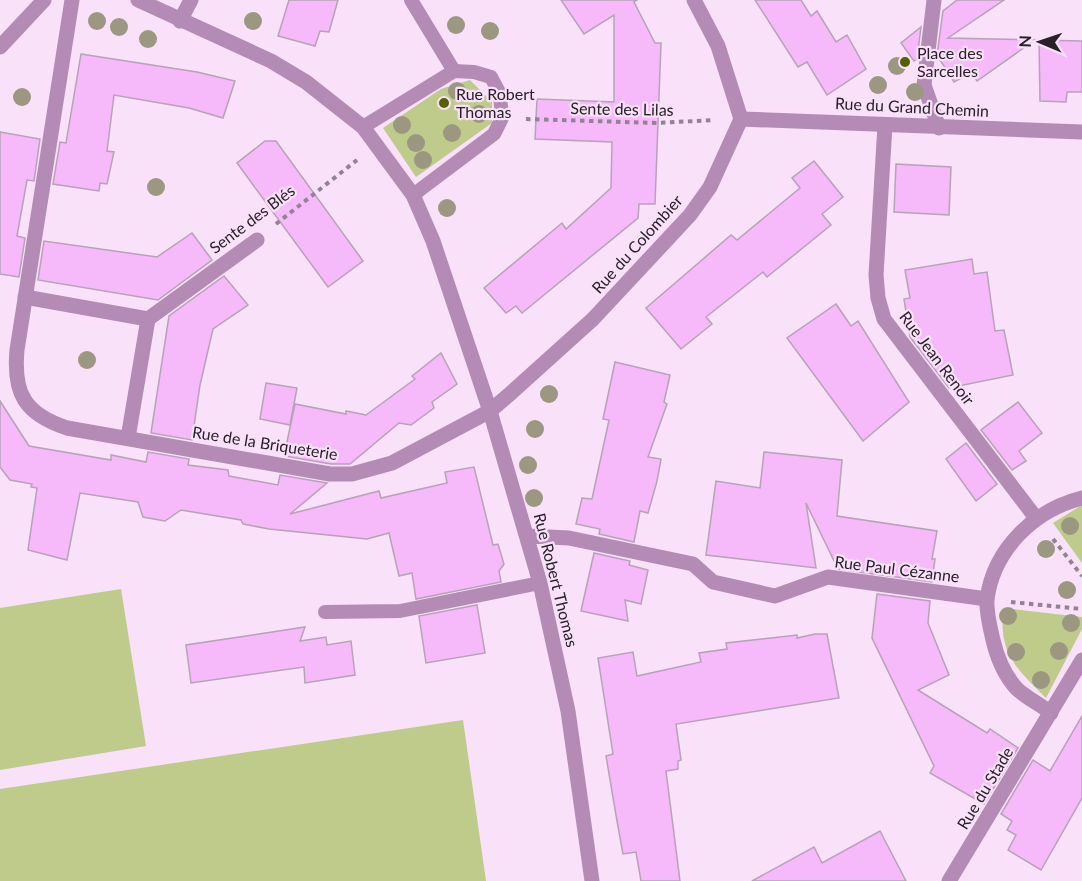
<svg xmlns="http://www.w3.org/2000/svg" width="1082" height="881" font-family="Lato,sans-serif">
<rect width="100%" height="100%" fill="#f8e1f9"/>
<g fill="#becb8a">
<path d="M470 80 492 102V123L416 177 383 128 441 89Z"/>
<path d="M1082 505V563L1053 523Z"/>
<path d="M121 589 146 746 0 770V608Z"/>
<path d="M1003 608 1082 617V629L1046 698C1015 667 999 654 1003 608Z"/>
<path d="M463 720 486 881H0V789Z"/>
</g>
<g fill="#f6b9f9" stroke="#b7a2b8" stroke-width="1.5">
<path d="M289 0H338L329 32 320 31 315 46 278 36Z"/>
<path d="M561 0H637L634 2 655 43H661L655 204H639L638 218 522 313 516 306 506 313 484 288 562 223 566 229 611 188 612 142 535 139 537 99 614 102V15L584 34Z"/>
<path d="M755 0H801L811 16 817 11 836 42 847 35 866 69 827 95 807 62 798 67Z"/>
<path d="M957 0H1004L948 38 1035 40 977 81 971 73 954 82 937 55 943 11Z"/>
<path d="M921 27 917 59 914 61 901 43Z"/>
<path d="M1039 40 1082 41V92H1067L1066 102 1040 101Z"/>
<path d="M81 54 197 72 235 81 223 118 189 108 114 95 107 151 114 152 107 184 100 183 99 191 53 184 60 142 66 143Z"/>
<path d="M0 132 40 139 34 181 27 180 17 236 25 238 19 277 0 274Z"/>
<path d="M265 141H276L363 261 328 287 237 163Z"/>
<path d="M814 161 843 197 822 214 831 225 767 277 763 272 706 317 712 324 681 349 646 308 731 235 737 240 800 188 792 178Z"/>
<path d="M896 164 951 167 949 215 894 212Z"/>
<path d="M192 233 212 260 158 300 38 280 44 241 157 257Z"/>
<path d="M972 259 974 274 987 272 995 331 1004 330 1013 375 949 388 910 337 904 299 910 298 905 270Z"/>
<path d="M224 276 248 305 213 329 200 385 192 440 151 433 169 316Z"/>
<path d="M836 304 851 326 858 321 909 402 863 441 787 338Z"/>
<path d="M441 353 457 384 432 402 434 408 411 425 399 423 350 464H331L284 456 295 404 346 414V411L366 415 415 379 412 376Z"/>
<path d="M615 362 670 375 664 402 667 404 648 457 661 459 657 481 648 513 640 511 634 542 599 534 600 529 576 524 582 498 592 499 609 420 603 419Z"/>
<path d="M266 383 297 388 290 425 260 419Z"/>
<path d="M0 401 29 446 111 460V455L146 462 148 452 189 459 188 465 228 470 229 476 278 485 280 475 327 483 290 514 379 491 381 498 447 483 445 472 474 467 493 545 498 544 504 564 499 571 501 582 416 599 412 573 399 576 389 533 367 539 269 529 243 524 241 520 181 510 165 521 143 517 138 502 80 493 67 560 28 550 37 488 31 487 32 484 10 480 0 467Z"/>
<path d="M1018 402 1042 433 1019 451 1026 461 1012 470 981 430Z"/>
<path d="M966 443 997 484 976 501 946 459Z"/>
<path d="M764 452 842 460 837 516 937 531 932 559H935L932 582 838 569 806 503 816 568 706 555 716 481 760 488Z"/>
<path d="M594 553 630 561 629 565 648 570 641 604 625 600 628 621 581 611Z"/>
<path d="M877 594 930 601 928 623 949 675 918 690 987 733 990 729 1018 748 984 804 930 773 934 766 872 638Z"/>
<path d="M477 605 485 653 426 663 419 616Z"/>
<path d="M305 627 300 641 326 637 327 645 351 641 355 675 305 683 304 667 191 683 186 645Z"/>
<path d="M815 634H827L839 698 676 724 681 760 678 761V769L666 771 680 881H641L636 852 623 854 617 821 606 756 613 754 598 658 633 652 637 676 701 662 699 653 727 649 726 643 797 635V638Z"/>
<path d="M1082 716V798L1041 870 1008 850 1016 835 1007 830 1012 821 1001 814 1033 760 1050 771Z"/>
<path d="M880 831 906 881H752L814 847 822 863Z"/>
</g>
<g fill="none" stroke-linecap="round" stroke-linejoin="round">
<g stroke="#938293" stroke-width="4" stroke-dasharray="4.5 4.5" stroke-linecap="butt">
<path d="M526 119 657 123 714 120"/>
<path d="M276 224 357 160"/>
<path d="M1053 539 1082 576"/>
<path d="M1011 602 1082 609"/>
</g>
<g stroke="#b38bb5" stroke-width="14">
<path d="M411 0 454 71"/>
<path d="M363 127 454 71 474 72 491 77 500 94 502 118 494 134 413 195"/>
<path d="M325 612 400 611 540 583"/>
</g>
<g stroke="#b38bb5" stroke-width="15">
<path d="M72 0 17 350C13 394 25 414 67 428L330 474H352L392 463 490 411 511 393 593 319 690 215 710 187 741 119 718 46 694 0"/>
<path d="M138 0 271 61 306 82 363 127 413 195 433 241 490 411 540 583 568 711 592 881"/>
<path d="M934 0 924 85 939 128"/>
<path d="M180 21 191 0"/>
<path d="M0 47 44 0"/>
<path d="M741 119 1082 132"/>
<path d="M885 125 876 275 878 298 884 319 1036 518"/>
<path d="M25 297 148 319 128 438"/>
<path d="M148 319 257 240"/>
<path d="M528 536 569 538 693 564 713 582 775 596 828 577 987 599"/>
<path d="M1051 713C1041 705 1027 698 1017 689 1005 676 997 657 993 640 990 627 986 612 987 599 994 548 1035 510 1082 498"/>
<path d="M949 881 1082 660"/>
</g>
</g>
<g fill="#9c9781">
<circle cx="97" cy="21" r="9"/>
<circle cx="253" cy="21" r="9"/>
<circle cx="456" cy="25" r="9"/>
<circle cx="119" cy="27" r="9"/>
<circle cx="490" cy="31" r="9"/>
<circle cx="148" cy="39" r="9"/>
<circle cx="897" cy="66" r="9"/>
<circle cx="878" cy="85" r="9"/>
<circle cx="457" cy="91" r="9"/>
<circle cx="915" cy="92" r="9"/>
<circle cx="22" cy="97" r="9"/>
<circle cx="479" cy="114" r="9"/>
<circle cx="402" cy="125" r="9"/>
<circle cx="452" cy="133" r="9"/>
<circle cx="416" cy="143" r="9"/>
<circle cx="423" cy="160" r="9"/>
<circle cx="156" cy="187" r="9"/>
<circle cx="447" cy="208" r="9"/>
<circle cx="87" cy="360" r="9"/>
<circle cx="549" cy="394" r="9"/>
<circle cx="535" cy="429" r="9"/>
<circle cx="528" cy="465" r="9"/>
<circle cx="534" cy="498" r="9"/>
<circle cx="1070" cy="526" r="9"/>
<circle cx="1046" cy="549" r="9"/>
<circle cx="1067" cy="590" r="9"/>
<circle cx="1008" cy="616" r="9"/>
<circle cx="1071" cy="623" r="9"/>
<circle cx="1059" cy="651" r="9"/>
<circle cx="1016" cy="652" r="9"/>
<circle cx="1041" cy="680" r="9"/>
</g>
<g fill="#545f00" stroke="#f8e1f9" stroke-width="2">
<circle cx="905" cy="62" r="6"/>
<circle cx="444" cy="103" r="6"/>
</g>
<g text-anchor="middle" stroke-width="4.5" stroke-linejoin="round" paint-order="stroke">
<g font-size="16" fill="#292029" stroke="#f8e1f9" text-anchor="start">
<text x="917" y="59">Place des<tspan x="917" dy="18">Sarcelles</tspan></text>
<text x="456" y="100">Rue Robert<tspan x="456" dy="18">Thomas</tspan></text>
</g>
<g font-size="16" fill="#292029" stroke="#f8e1f9">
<text transform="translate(912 107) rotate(3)" y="6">Rue du Grand Chemin</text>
<text transform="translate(622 109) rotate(1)" y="6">Sente des Lilas</text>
<text transform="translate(252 219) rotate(-37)" y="6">Sente des Blés</text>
<text transform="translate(637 244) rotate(-48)" y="6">Rue du Colombier</text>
<text transform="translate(937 358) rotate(53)" y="6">Rue Jean Renoir</text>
<text transform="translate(265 443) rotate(9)" y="6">Rue de la Briqueterie</text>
<text transform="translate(897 569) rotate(7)" y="6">Rue Paul Cézanne</text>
<text transform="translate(556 580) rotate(76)" y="6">Rue Robert Thomas</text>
<text transform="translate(985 788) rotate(-59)" y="6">Rue du Stade</text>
</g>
</g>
<g transform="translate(1040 42) rotate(272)" stroke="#f8e1f9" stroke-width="4.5" paint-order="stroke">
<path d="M0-4.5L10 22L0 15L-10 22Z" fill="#292029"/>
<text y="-9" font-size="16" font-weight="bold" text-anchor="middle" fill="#292029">N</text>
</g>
</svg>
